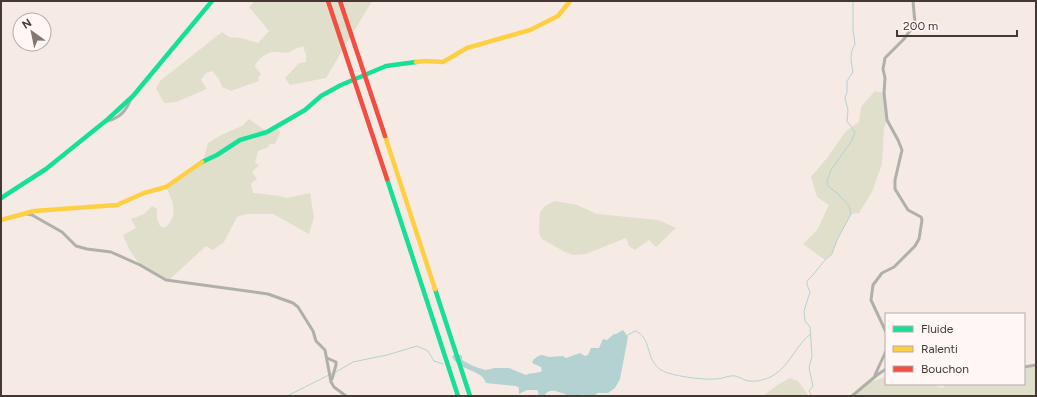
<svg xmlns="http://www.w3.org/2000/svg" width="1037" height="397" font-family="Figtree,sans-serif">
<rect width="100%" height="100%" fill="#f6eae5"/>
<g fill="#e0dfcc">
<path d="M255 1H372L326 78 290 85 285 78 299 63 306 62V55L303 46 293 50 288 53C284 53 279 52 275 52 268 51 256 60 255 67L261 74 258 77 259 81 231 91 222 87 219 79 212 71 206 73 201 80 207 89 176 102 164 103 156 88 160 81 222 32 229 37 241 38 258 43 269 31 249 7Z"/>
<path d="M875 91 884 93 887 120 884 128 882 164 872 192 859 213 851 214 837 240 832 254 825 260 803 244 817 230 829 205 817 197 811 177 827 158 846 131 859 122 861 107Z"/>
<path d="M249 119 267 132 278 126 280 133 275 144H270L267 148 258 151 255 163 259 165 252 172 257 179 251 184 253 193 280 196 286 198 310 193 314 217 309 234 273 214H246L237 217 224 242 213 250 206 246 169 280 140 265 129 249 123 235 136 228 131 219 144 214 152 206 157 209V219L160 226 164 228C180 216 173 202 166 187L203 161 208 143 223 134 242 126Z"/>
<path d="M555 201 577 205 597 214 658 220 676 228 656 247 649 240 635 250 629 246 626 238 586 254 573 255 565 252 542 239 539 233 540 212 545 206Z"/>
<path d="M1036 365V396H852L870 382 886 377V384H929L943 388 945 384H1024V367Z"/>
<path d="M790 378 798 381 809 396H765L764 395 779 384Z"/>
</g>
<path fill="#b4d2d1" d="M623 330 628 337 620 379 615 388 608 393H598L593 396H586V395C580 394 573 396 567 396L565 394C557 392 550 387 544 396H539L538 392 537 390H527L519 394V388L516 386 486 383C485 380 483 377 480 375 471 369 456 367 452 356L458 354 462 356V360L473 366 485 370 495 368H509L526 375C532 372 537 374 542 371L541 367 532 363 533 360 538 356 542 355 549 357 563 356 566 358 580 353 585 356 588 355 591 348H599L603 339 607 340 614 334H616Z"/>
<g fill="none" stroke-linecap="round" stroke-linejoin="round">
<g stroke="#b4d2d1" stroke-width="1">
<path d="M626 336 635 331C652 337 645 360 661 370 671 376 703 380 715 379 722 379 729 375 736 376 739 377 742 379 745 380 754 383 766 380 774 375 790 365 798 342 811 334"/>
<path d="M336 372 353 362 387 355 417 346 428 351 434 361 443 364"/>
<path d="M287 396 333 373"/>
<path d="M812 396 809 391 813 386 809 368 812 356 810 327 805 321 804 311 810 292 807 285V281L812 276 825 260 832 254 837 240 851 214 849 206 838 194 828 186 827 181 831 170 851 142 855 132 847 121 848 110 845 98 847 92V81L853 72C851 61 849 54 855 44L853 30V1"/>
</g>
<g stroke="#b0b0aa" stroke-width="3">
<path d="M107 121C120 118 126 111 131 99"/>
<path d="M27 214 32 215 62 232 76 246 87 249 111 252 140 265 166 280 268 294 293 303 298 307 313 331 316 341 325 350 331 382 334 387 346 396"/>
<path d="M886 332 871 300 873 285 882 273 894 267 915 246 919 239 922 220 921 217 908 210 895 189V180L902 150 898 140 887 120 884 93 885 78 883 69 885 58 904 39 915 24 913 1"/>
<path d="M327 358 336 362V365L332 379"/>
<path d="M1024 367 1036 365"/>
<path d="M875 375 886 351"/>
<path d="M852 396 877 375 886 369"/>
</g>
<g stroke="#16e098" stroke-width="4.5">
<path d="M202 162 217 155 240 140 267 132 305 110 321 96 341 85 386 66 416 62"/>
<path d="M387 179 458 396"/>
<path d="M1 198 46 169 108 119 133 96 212 1"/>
<path d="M435 289 470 396"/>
</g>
<g stroke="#ffcf43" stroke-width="4.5">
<path d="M416 62 425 61 443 62 467 48 530 30 558 16 570 1"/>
<path d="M385 136 435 289"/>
<path d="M1 220 34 211 117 205 144 193 166 187 202 162"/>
</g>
<g stroke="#f24e42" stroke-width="4.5">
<path d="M328 1 387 179"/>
<path d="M340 1 385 136"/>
</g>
</g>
<rect width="1037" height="397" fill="none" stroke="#463833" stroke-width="4"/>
<rect x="885" y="313" width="140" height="72" fill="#fff7f5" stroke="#b5aba7"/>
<rect x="893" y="326" width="20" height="6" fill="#16e098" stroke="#b5aba7"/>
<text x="921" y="333" font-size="12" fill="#463833">Fluide</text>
<rect x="893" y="346" width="20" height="6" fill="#ffcf43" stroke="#b5aba7"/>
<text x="921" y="353" font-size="12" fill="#463833">Ralenti</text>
<rect x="893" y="366" width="20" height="6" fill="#f24e42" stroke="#b5aba7"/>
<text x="921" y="373" font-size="12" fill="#463833">Bouchon</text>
<g transform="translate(32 32) rotate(327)"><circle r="19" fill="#fff7f5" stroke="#b5aba7"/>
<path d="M0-3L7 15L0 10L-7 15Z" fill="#847671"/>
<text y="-6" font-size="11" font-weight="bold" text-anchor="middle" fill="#463833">N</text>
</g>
<path d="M897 30v6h120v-6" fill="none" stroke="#463833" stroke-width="2"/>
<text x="903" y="30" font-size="12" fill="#463833" stroke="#fff7f5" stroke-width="3" paint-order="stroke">200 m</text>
</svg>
